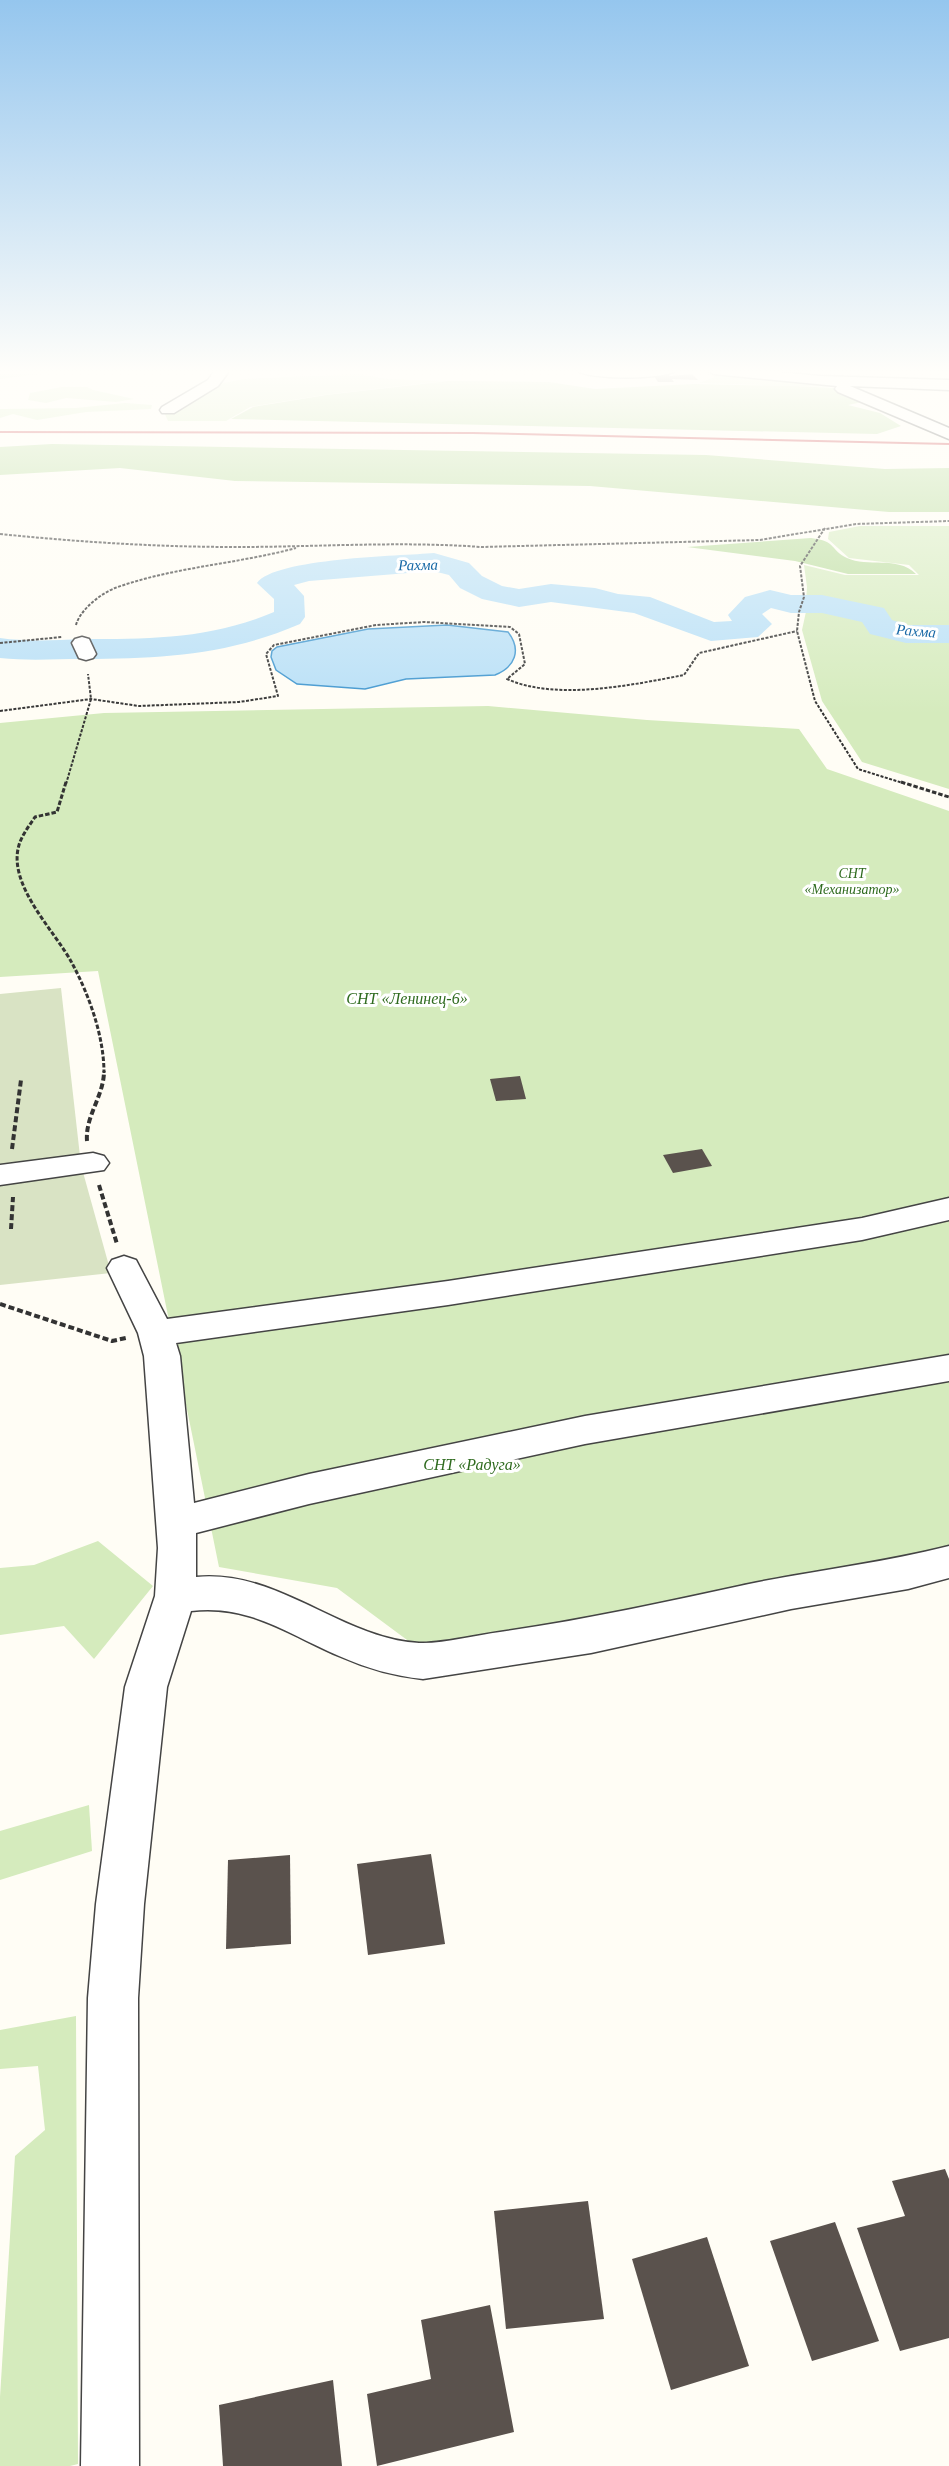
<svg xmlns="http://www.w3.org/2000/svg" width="949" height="2466" font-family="'Times New Roman',serif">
<rect width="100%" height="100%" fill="#fffdf5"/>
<g fill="#d5ebbd">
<path d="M0 370H72L0 379Z"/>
<path d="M696 371 805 380 833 387 699 383 715 377Z"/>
<path d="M359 374 387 379 443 381 324 395 250 407 226 421H168L164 412 218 384 245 379Z"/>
<path d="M62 387H87L93 390 134 399 116 402 66 398 46 403 28 400 30 393Z"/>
<path d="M125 403 152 405 151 409 86 412 37 420 13 414 0 418V409H4L76 408Z"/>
<path d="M860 526H949V631L907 630 886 626 875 613 825 602H806L807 587 804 565 845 575H919L909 565 849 558 828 539 829 532Z"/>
<path d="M807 607H820L869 617 876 628 904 635 926 634 949 638V789L862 762 822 701 802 630Z"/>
<path d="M488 706 647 720 799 729 827 769 949 811V1564L426 1654 337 1588 219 1567 98 971 0 977V723L104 713Z"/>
<path d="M98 1541 153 1586 94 1659 64 1626 0 1635V1568L34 1565Z"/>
<path d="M89 1805 92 1851 0 1880V1831Z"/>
<path d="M76 2016 78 2464 70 2466H0V2397L15 2156 45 2130 38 2066 0 2069V2030Z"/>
</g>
<g fill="#b9dc9c">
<path d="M448 381 549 382 595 389 694 384 795 386 833 388 867 401 848 405 880 413 901 426 877 434 231 419 253 407 326 395Z"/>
<path d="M52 444 706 455 885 469 949 468V512H889L590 486 235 481 120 468 0 475V447Z"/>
<path d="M811 538C837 541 830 550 847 558 867 568 897 555 916 574H848L795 561 687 547Z"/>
</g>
<path fill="#d9e3c4" d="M61 988 81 1165 111 1273 0 1285V994Z"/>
<path fill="#b9e0f7" stroke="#3f96cf" stroke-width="1.5" d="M447 625 508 632C522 650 515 667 495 675L406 679 365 689 297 684 276 670 271 657 272 651 277 647 368 629Z"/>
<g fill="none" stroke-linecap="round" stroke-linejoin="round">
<path fill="#b9e0f7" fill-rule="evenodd" d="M434 553 469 563 482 576 502 586 519 589 551 584 595 588 618 594 650 597 714 622 732 621 728 615 745 597 770 590 791 595H822L884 608 892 620 907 625H949V643H906L870 634 862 622 822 613H791L771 608 762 614 772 624 758 637 711 641 634 613 551 602 519 607 482 599 460 588 449 575 433 571 309 581 294 585 304 596 305 617 300 624C225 656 163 658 83 659 55 659 28 661 0 658V638C28 642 55 640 83 639 151 639 210 639 274 612V599L257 583C275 558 400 556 434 553Z"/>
</g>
<g fill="#5a524d">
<path d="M652 373H667L670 376 692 374 698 380 672 379 674 382H658Z"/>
<path d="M520 1076 526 1099 496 1101 490 1079Z"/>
<path d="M702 1149 712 1166 673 1173 663 1155Z"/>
<path d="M431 1854 445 1944 368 1955 357 1864Z"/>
<path d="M290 1855 291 1944 226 1949 228 1860Z"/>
<path d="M945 2169 949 2179V2338L900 2351 857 2228 905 2216 892 2181Z"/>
<path d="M588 2201 604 2319 506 2329 494 2211Z"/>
<path d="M835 2222 879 2341 812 2361 770 2241Z"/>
<path d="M707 2237 749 2366 671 2390 632 2259Z"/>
<path d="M490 2305 514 2432 377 2466 367 2394 431 2379 421 2320Z"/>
<path d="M333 2380 342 2466H223L219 2405Z"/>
</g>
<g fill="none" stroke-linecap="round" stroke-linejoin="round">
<defs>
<g id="minor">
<path d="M215 370H230L218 386 174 413H162L160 410 162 407 208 380Z"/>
<path d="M577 370H676C668 380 585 380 577 370Z"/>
<path d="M707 370H756L820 376 949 380V390L850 386 949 428V439L838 392 835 389 837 386 714 374Z"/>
<path d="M82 637 89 639 96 654 93 658 86 660 79 658 72 643 75 639Z"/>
<path d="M93 1153 104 1156 109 1163 104 1170 0 1185V1165Z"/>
<path d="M949 1198V1220L862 1240 448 1305 176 1343 180 1356 194 1503 309 1474 585 1416 949 1355V1381L585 1444 309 1504 196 1533V1577C278 1569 340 1638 419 1643 443 1644 476 1635 500 1632 584 1620 666 1602 749 1584 816 1570 883 1563 949 1546V1578L908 1589 791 1609 591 1653 423 1679C393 1676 366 1668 339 1656 288 1634 249 1604 191 1611L167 1687 144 1904 138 1998 139 2466H81L88 1998 96 1904 125 1687 155 1596 158 1548 144 1356 138 1333 107 1268 112 1260 124 1256 136 1260 167 1319 448 1281 862 1218Z"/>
</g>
</defs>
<use href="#minor" stroke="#444" stroke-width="3"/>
<g stroke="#333" stroke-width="2" stroke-dasharray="3 1.5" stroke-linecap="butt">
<path d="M825 528 800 566 804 597 799 612 797 631 815 701 858 769 906 784"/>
<path d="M0 534C79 542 157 547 236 547 317 547 399 541 481 547L760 540 856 524 949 521"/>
<path d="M76 625C80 610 100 594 115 588 173 567 237 564 296 548"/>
<path d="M0 643 62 637"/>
<path d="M0 711 91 699 139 706 239 702 278 696 266 654 274 645 376 625 424 622 510 627 519 634 525 664 507 679C556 701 632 685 684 675L699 653 797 631"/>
<path d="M66 784 91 699 88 674"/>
</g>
<g stroke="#333" stroke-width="3" stroke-dasharray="4.5 2" stroke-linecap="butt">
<path d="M66 782 57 812 35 817C29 826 22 835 19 845 7 885 55 931 72 963 89 995 104 1036 104 1073"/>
<path d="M901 782 949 797"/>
</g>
<g stroke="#333" stroke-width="4" stroke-dasharray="6 3" stroke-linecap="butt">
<path d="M87 1141C85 1116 104 1096 104 1071"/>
<path d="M12 1149 21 1080"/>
<path d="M99 1185 117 1244"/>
<path d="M11 1229 13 1197"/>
<path d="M0 1304 112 1341 126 1338"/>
</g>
<use href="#minor" fill="#fff" fill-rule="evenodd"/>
<path stroke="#c4262e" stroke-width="2" d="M0 432 473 433 949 444"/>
</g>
<linearGradient id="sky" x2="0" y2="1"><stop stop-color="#95c6ee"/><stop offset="0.52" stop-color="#fffefa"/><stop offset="1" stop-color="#fffefa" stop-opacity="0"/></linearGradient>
<rect width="949" height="715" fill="url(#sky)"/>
<g text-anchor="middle" stroke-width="6" stroke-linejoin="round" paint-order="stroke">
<g font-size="14" font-style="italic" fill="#2f6b1f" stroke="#fff">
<text x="852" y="878">СНТ<tspan x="852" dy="16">«Механизатор»</tspan></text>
</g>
<g font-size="15" font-style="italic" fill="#1768a6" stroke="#fff">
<text transform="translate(418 565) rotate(-1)" y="5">Рахма</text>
<text transform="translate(916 631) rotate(5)" y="5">Рахма</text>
</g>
<g font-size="16" font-style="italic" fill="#2f6b1f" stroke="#fff">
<text x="407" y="1004">СНТ «Ленинец-6»</text>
<text x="472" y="1470">СНТ «Радуга»</text>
</g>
</g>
</svg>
